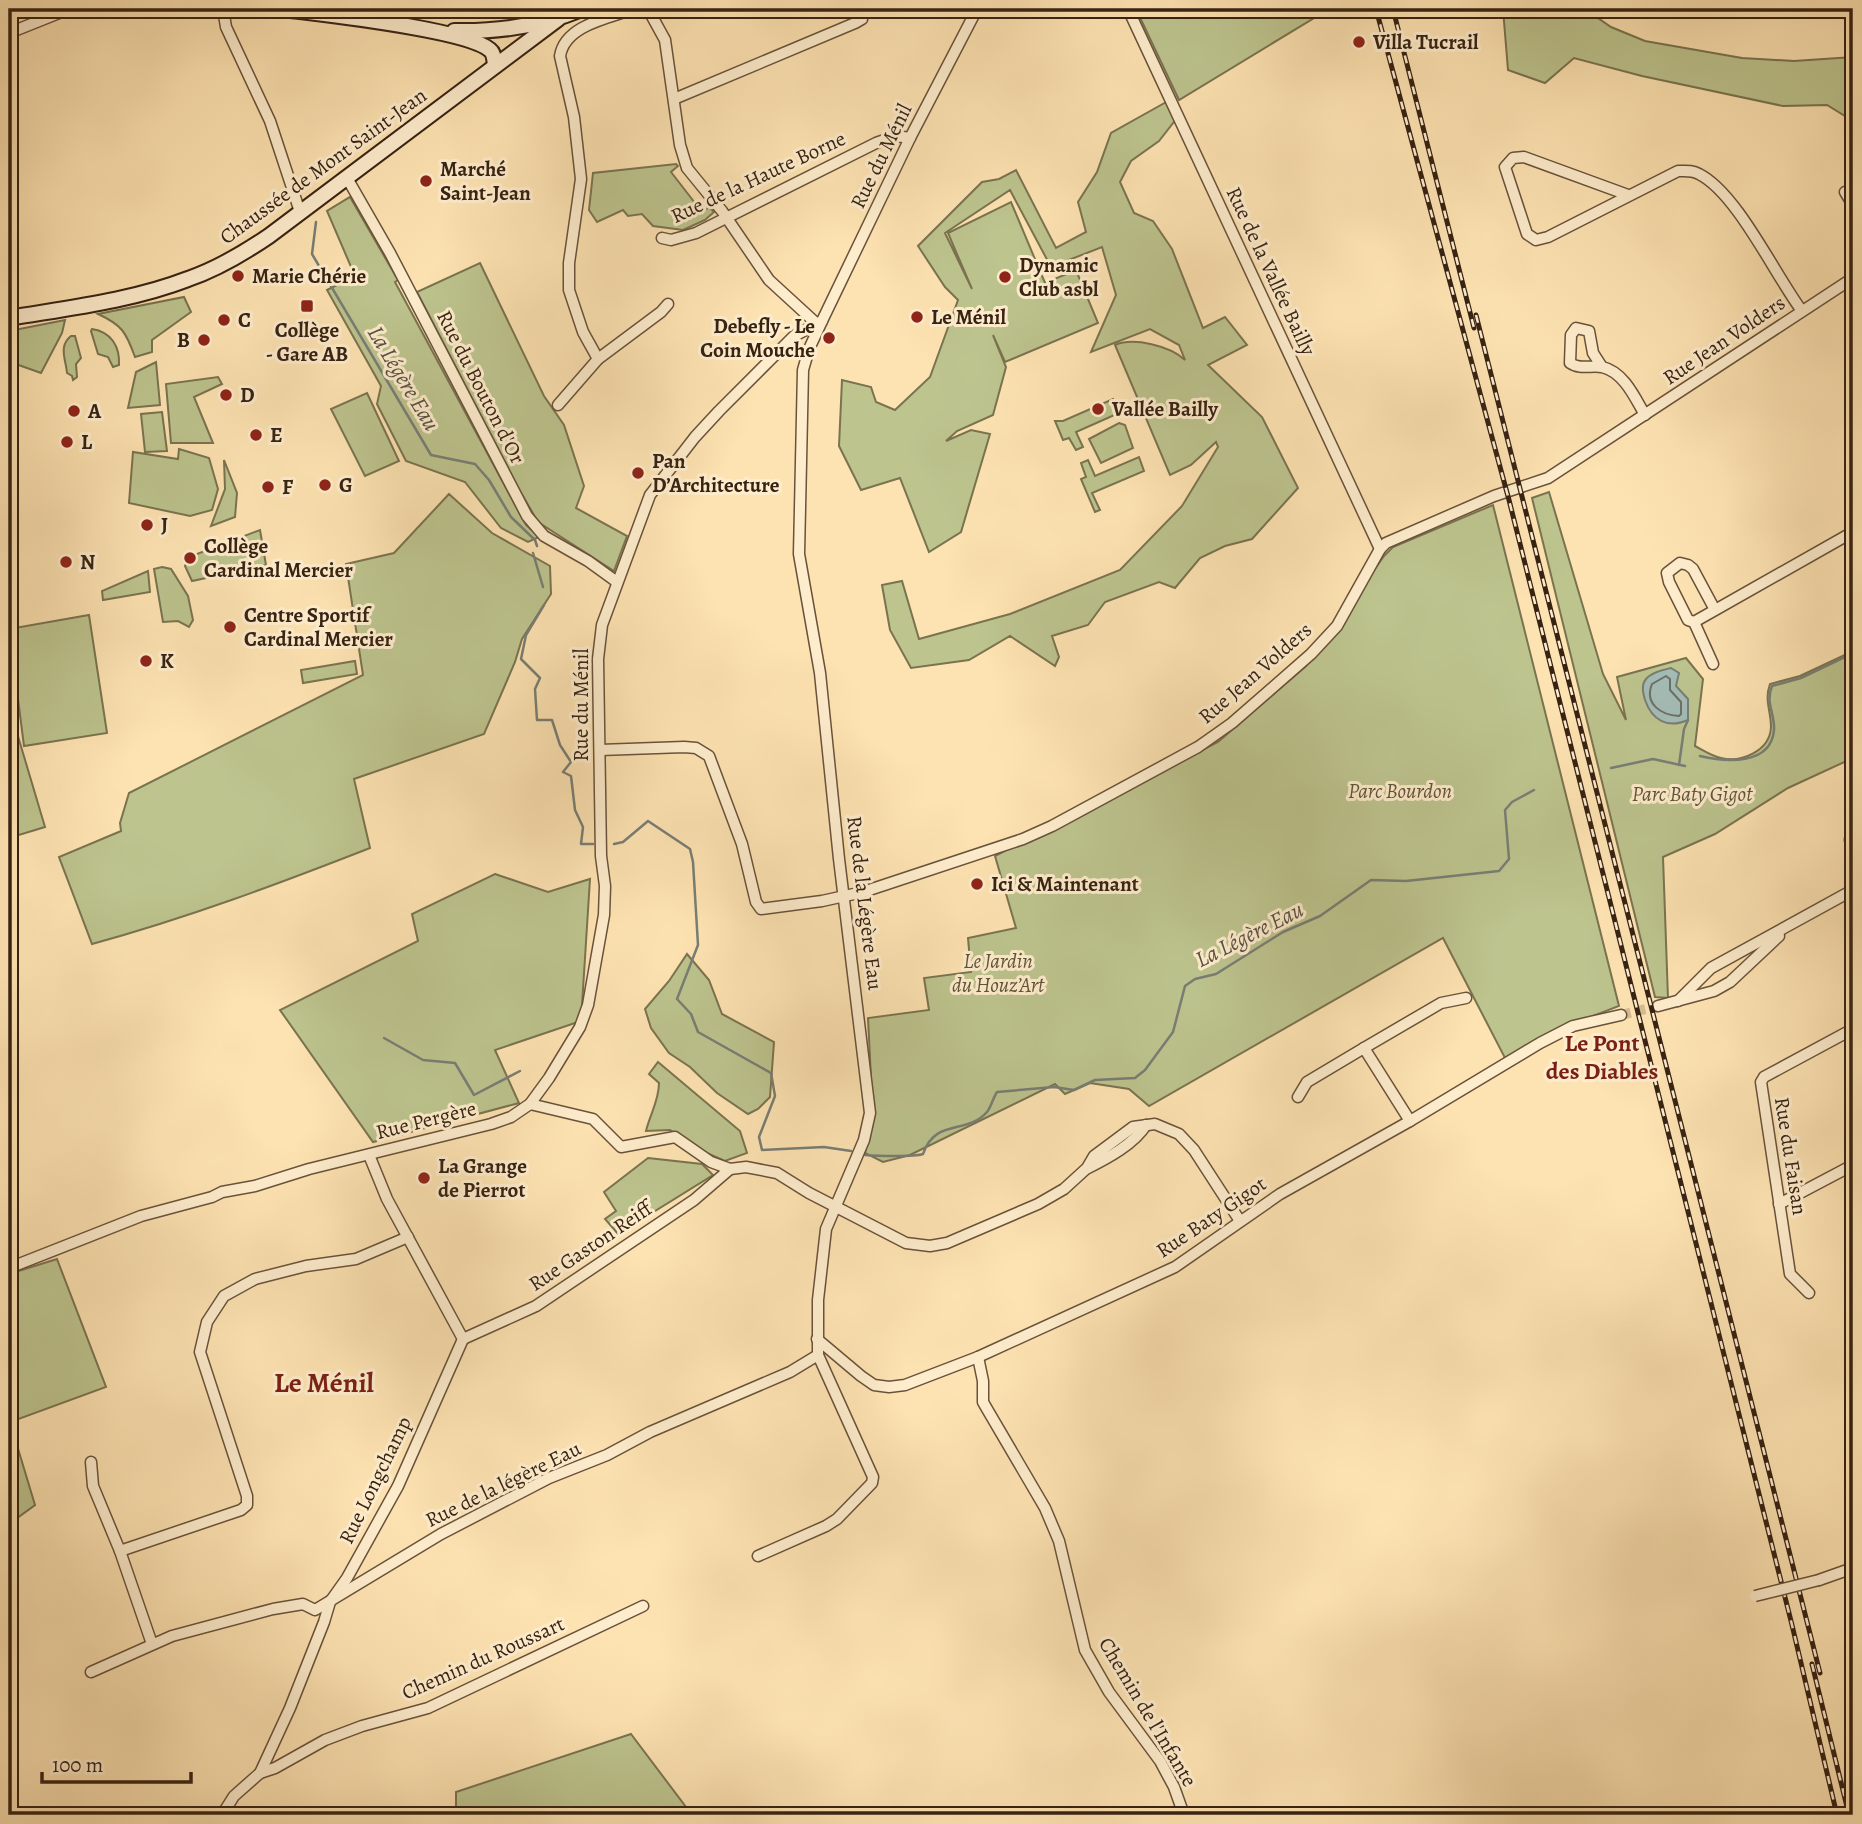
<svg xmlns="http://www.w3.org/2000/svg" width="1862" height="1824" font-family="Alegreya,serif">
<rect width="100%" height="100%" fill="#fee3b2"/>
<filter id="stains"><feTurbulence type="fractalNoise" baseFrequency=".00286" numOctaves="4"/><feColorMatrix values="0 0 0 0 .2 0 0 0 0 .09 0 0 0 0 .02 0 0 0 .5 -.17"/></filter>
<radialGradient id="worn" r=".72"><stop offset=".6" stop-color="#630" stop-opacity="0"/><stop offset="1" stop-color="#630" stop-opacity=".3"/></radialGradient>
<g fill="#bdc48e" stroke="#7a7350" stroke-width="2">
<path d="M1136 9H1329L1179 100Z"/>
<path d="M1503 9H1585L1611 27 1645 41 1742 58 1794 61 1853 57V121L1827 105 1783 106 1642 76 1574 58 1545 83 1508 70Z"/>
<path d="M1168 101 1177 118 1159 141 1131 161 1120 182 1134 213 1153 221 1172 249 1203 328 1225 317 1247 345 1208 365 1262 417 1298 488 1252 539 1225 546 1200 558 1175 588 1159 582 1105 602 1088 625 1052 636 1059 657 1055 666 1010 636 969 660 911 668 890 630 882 585 902 581 919 639 1010 614 1120 570 1182 506 1218 447 1216 442 1191 465 1170 475 1115 345C1134 337 1170 346 1185 360L1179 345 1150 329 1091 352 1116 295 1102 247 1051 267 1010 190 945 233 972 289 948 233 1011 202 1045 283 1076 270 1098 323 1005 362 993 335 1006 367 993 415 957 431 946 441 971 430 990 434 961 532 929 552 900 478 861 490 839 446 842 380 871 387 876 402 895 410 930 377 958 300 945 287 918 246 982 182 999 179 1016 170 1056 248 1086 232 1078 202 1097 172 1111 133Z"/>
<path d="M676 164 678 166 671 172 702 212 709 207 714 212 705 220 683 230 653 226 642 214 628 216 623 210 597 222 589 210 593 173Z"/>
<path d="M350 197 398 280 395 282 526 525 539 537 528 542 501 528 465 482 406 461 377 404 381 386 327 290 355 276 327 211Z"/>
<path d="M480 263 544 396 564 425 584 486 576 508 627 536 614 571 538 522 520 491 417 292Z"/>
<path d="M184 297 191 312 152 340V352L135 357C126 332 122 325 98 314Z"/>
<path d="M65 320 62 333 41 373 13 363 9 372V331Z"/>
<path d="M92 329C111 332 120 346 119 365L113 367 108 357 98 354 91 331Z"/>
<path d="M71 336H75L81 358 76 364 77 377 73 380 72 376 67 373C66 360 58 346 71 336Z"/>
<path d="M156 362 160 405 128 408 136 372Z"/>
<path d="M218 377 222 384 194 397 213 443H171L166 384Z"/>
<path d="M367 393 399 461 365 476 331 409Z"/>
<path d="M1113 399 1119 413 1076 432 1083 447 1076 450 1069 438 1063 440 1055 421H1063Z"/>
<path d="M162 412 167 451 145 452 141 414Z"/>
<path d="M1119 423 1125 425 1133 448 1101 463 1089 439Z"/>
<path d="M179 449 209 458 218 489 212 510 190 516 129 503 133 452 178 459Z"/>
<path d="M1139 457 1144 471 1092 493 1100 510 1095 512 1081 479 1086 477 1081 463 1088 460 1095 476Z"/>
<path d="M224 460 237 493 235 517 211 526 225 489Z"/>
<path d="M1549 492 1603 674 1626 720 1617 677 1686 658 1703 679 1695 746C1703 750 1712 756 1721 758 1741 763 1770 751 1771 727 1771 711 1764 700 1770 684L1800 676 1853 651V758L1788 788 1715 834 1663 857 1668 998 1655 997 1532 498Z"/>
<path d="M449 494 492 533 550 566 551 594 522 639 515 662 484 734 354 779 370 848C278 884 187 918 92 944L59 857 121 831 120 823 129 793 363 675 346 564 394 553Z"/>
<path d="M1493 505 1619 1006 1567 1026 1505 1058 1443 938 1149 1106 1129 1089 1090 1083 1065 1094 1055 1084 910 1155 883 1162 865 1153 873 1118 868 1018 929 1010 924 978 971 972 968 938 1016 928 995 856 1218 742 1306 666 1384 556 1393 547Z"/>
<path d="M260 530 266 565 192 581 185 566 189 557Z"/>
<path d="M162 567 171 569 188 596 193 620 189 627 178 621 163 622 154 569Z"/>
<path d="M148 571 150 592 103 600 102 591Z"/>
<path d="M89 615 107 733 24 746 9 629Z"/>
<path d="M355 661 357 674 303 683 301 670Z"/>
<path d="M9 706 45 827 9 838Z"/>
<path d="M495 874 548 892 590 879 581 1021 495 1050 519 1103 373 1142 280 1010 418 941 412 914Z"/>
<path d="M687 954 709 980 722 1014 774 1042 770 1097 758 1109 748 1114 717 1093 690 1067 669 1053 651 1028 645 1009 669 981Z"/>
<path d="M658 1062 740 1131 747 1153 725 1161 702 1151 670 1130 646 1131C650 1114 659 1101 659 1083L649 1074Z"/>
<path d="M648 1158 702 1164 713 1175 618 1234 605 1219 616 1211 604 1192Z"/>
<path d="M57 1259 106 1387 10 1422 35 1505 9 1524V1274Z"/>
<path d="M631 1734 692 1815H456V1792Z"/>
</g>
<path fill="#a3bcb6" stroke="#787e75" stroke-width="2" d="M1671 668 1679 673 1676 686 1688 699V720C1667 729 1652 720 1645 700 1643 693 1641 685 1646 679 1652 672 1663 670 1671 668Z"/>
<g fill="none" stroke-linecap="round" stroke-linejoin="round">
<path stroke="#6d6f64" stroke-width="2" d="M1666 676 1670 679V690L1681 702V714L1679 716C1661 715 1644 704 1652 684Z"/>
<g stroke="#787e75" stroke-width="2.5">
<path d="M316 222 312 254 431 455 475 464 489 480 511 517 535 540 537 546"/>
<path d="M533 553 543 587"/>
<path d="M544 605 526 635 521 659 540 678 535 689 537 720H552L560 745 571 762 563 772 571 776 575 810 583 827 581 844H593"/>
<path d="M1700 756C1725 762 1771 766 1774 730 1775 713 1765 703 1772 686L1801 678 1853 653"/>
<path d="M1679 765 1684 729 1688 720"/>
<path d="M1611 768 1653 759 1685 766"/>
<path d="M614 844 623 842 648 821 690 849 693 862 698 945 677 999 691 1014 698 1032 771 1073 775 1096 759 1137 762 1150 824 1147 851 1151"/>
<path d="M384 1038 423 1060 455 1063 474 1095 520 1071"/>
<path d="M865 1155C876 1156 914 1157 923 1154 935 1118 967 1135 987 1112 991 1107 993 1098 997 1092L1054 1087 1074 1090 1095 1080 1135 1078 1145 1070 1173 1032 1185 986 1195 979 1216 974 1283 932 1320 916 1371 880 1406 881 1499 871 1509 859 1505 810 1512 802 1534 790"/>
</g>
<path stroke="#d6bc92" stroke-width="10" stroke-dasharray="10 5" stroke-linecap="butt" d="M1621 1015 1658 1006"/>
<defs>
<g id="street">
<path d="M223 9 226 27 270 121 300 212"/>
<path d="M648 9 665 40 680 145 687 168 722 211 769 280 817 324 822 321"/>
<path d="M1128 9 1380 549"/>
<path d="M9 33 69 9"/>
<path d="M674 99 855 23 862 19 860 9"/>
<path d="M347 178 390 253 527 516 544 536 588 561 617 582"/>
<path d="M1845 192 1853 205"/>
<path d="M1628 195 1524 157 1513 158 1505 167 1527 234 1536 240 1548 237 1678 171C1686 171 1692 170 1699 174 1737 193 1775 275 1802 311"/>
<path d="M662 238 671 240 696 233 876 143 896 136 910 138"/>
<path d="M598 359 583 332 569 290V263L581 179 574 117 560 56C565 25 609 18 634 9"/>
<path d="M1602 367 1593 353 1589 331 1576 328 1571 335 1570 363C1580 370 1591 365 1602 367 1624 372 1635 398 1645 415"/>
<path d="M558 405 598 359 661 312 668 304"/>
<path d="M1715 610 1693 569 1688 565 1680 563 1667 573 1669 582 1688 620 1694 622 1853 532"/>
<path d="M1694 622 1713 664"/>
<path d="M600 750 684 747 696 748 709 756 742 844 756 902 761 909 822 901 863 892 1023 839 1052 826 1198 747 1232 723 1311 654 1337 626 1380 549 1386 543 1494 496 1548 478 1853 278"/>
<path d="M1853 824 1850 840 1853 849"/>
<path d="M1678 1001 1711 968 1853 890"/>
<path d="M1658 1006 1714 991 1730 982 1779 936"/>
<path d="M1364 1048 1410 1121"/>
<path d="M1298 1097 1307 1082 1364 1048 1441 1003 1466 998"/>
<path d="M530 1104 593 1119 621 1147 675 1137 711 1162 730 1169 746 1167 777 1173 809 1193 906 1243 930 1246 947 1243 1038 1204 1064 1189 1087 1168 1094 1156 1133 1127 1155 1124 1179 1134 1194 1150 1240 1221"/>
<path d="M369 1155 387 1199 463 1339"/>
<path d="M1088 1168C1108 1158 1134 1144 1146 1125"/>
<path d="M1779 1204 1853 1165"/>
<path d="M9 1268 141 1216 212 1197 222 1192 255 1186 309 1169 491 1124 511 1117 530 1104 549 1078 580 1027 588 1005 604 915 605 886 601 856 598 659 602 625 650 495 695 437 719 411 794 336 817 324"/>
<path d="M1809 1293 1790 1274 1761 1082 1764 1077 1853 1029"/>
<path d="M463 1339 536 1306 694 1200 730 1169"/>
<path d="M817 1339 861 1376 874 1385 889 1387 905 1385 978 1357 1175 1267 1280 1194 1410 1121 1540 1043 1573 1026 1621 1015"/>
<path d="M978 1357 983 1381V1402L987 1409 1045 1508 1059 1541 1085 1650 1109 1692 1160 1761 1174 1787 1184 1815"/>
<path d="M91 1462 93 1486 120 1551 152 1644"/>
<path d="M120 1551 241 1510 247 1505V1496L200 1352 207 1322 224 1296 255 1279 306 1266 356 1259 408 1237"/>
<path d="M758 1556 826 1526 837 1519 872 1483 873 1477 818 1355V1300L826 1229 864 1140 870 1113 839 859 820 673 799 554 803 370 809 349 822 321 910 138 977 9"/>
<path d="M1819 1580 1853 1568"/>
<path d="M91 1672 172 1636 273 1609 303 1604 315 1610 441 1534 549 1478 607 1455 650 1432 790 1372 818 1355"/>
<path d="M260 1773 275 1768 325 1740 362 1726 428 1708 643 1606"/>
<path d="M222 1815 234 1796 260 1773 290 1708 324 1622 330 1602 347 1578 398 1486 463 1339"/>
</g>
<g id="secondary">
<path d="M283 9C321 14 466 29 490 50 494 53 494 59 495 64"/>
<path d="M454 31C499 32 541 26 582 9"/>
<path d="M9 318C68 308 131 301 188 279 217 269 244 253 269 236L558 19"/>
</g>
</defs>
<use href="#street" stroke="#69523b" stroke-width="13"/>
<use href="#secondary" stroke="#372213" stroke-width="18"/>
<use href="#street" stroke="#feedcd" stroke-width="10"/>
<use href="#secondary" stroke="#feedcd" stroke-width="14"/>
<defs>
<g id="rail">
<path d="M1376 9 1509 500 1792 1625 1837 1815"/>
<path d="M1393 9 1474 328"/>
<path d="M1476 315 1820 1673"/>
<path d="M1812 1664 1849 1815"/>
</g>
</defs>
<use href="#rail" stroke="#372213" stroke-width="5"/>
<use href="#rail" stroke="#feedcd" stroke-width="2.5" stroke-dasharray="8" stroke-linecap="butt"/>
<defs>
<path id="street-bridge" d="M1755 1596 1819 1580"/>
</defs>
<use href="#street-bridge" stroke="#69523b" stroke-width="13" stroke-linecap="butt"/>
<use href="#street-bridge" stroke="#feedcd" stroke-width="10"/>
</g>
<g fill="#8f2418" stroke="#feedcd" stroke-width="2.5">
<circle cx="1359" cy="42" r="7"/>
<circle cx="426" cy="181" r="7"/>
<circle cx="238" cy="276" r="7"/>
<circle cx="1005" cy="277" r="7"/>
<rect x="300" y="299" width="14" height="14" rx="3.5"/>
<circle cx="917" cy="317" r="7"/>
<circle cx="224" cy="320" r="7"/>
<circle cx="829" cy="338" r="7"/>
<circle cx="204" cy="340" r="7"/>
<circle cx="226" cy="395" r="7"/>
<circle cx="1098" cy="409" r="7"/>
<circle cx="74" cy="411" r="7"/>
<circle cx="256" cy="435" r="7"/>
<circle cx="67" cy="442" r="7"/>
<circle cx="638" cy="473" r="7"/>
<circle cx="325" cy="485" r="7"/>
<circle cx="268" cy="487" r="7"/>
<circle cx="147" cy="525" r="7"/>
<circle cx="190" cy="558" r="7"/>
<circle cx="66" cy="562" r="7"/>
<circle cx="230" cy="627" r="7"/>
<circle cx="146" cy="661" r="7"/>
<circle cx="977" cy="884" r="7"/>
<circle cx="424" cy="1178" r="7"/>
</g>
<g text-anchor="middle" stroke-width="6" stroke-linejoin="round" paint-order="stroke">
<g font-size="21" font-weight="bold" fill="#372213" stroke="#feedcd" text-anchor="start">
<text x="1373" y="49">Villa Tucrail</text>
<text x="440" y="176">Marché<tspan x="440" dy="24">Saint-Jean</tspan></text>
<text x="1019" y="272">Dynamic<tspan x="1019" dy="24">Club asbl</tspan></text>
<text x="252" y="283">Marie Chérie</text>
<text x="931" y="324">Le Ménil</text>
<text x="238" y="327">C</text>
<text x="815" y="333" text-anchor="end">Debefly - Le<tspan x="815" dy="24">Coin Mouche</tspan></text>
<text x="307" y="337" text-anchor="middle">Collège<tspan x="307" dy="24">- Gare AB</tspan></text>
<text x="190" y="347" text-anchor="end">B</text>
<text x="240" y="402">D</text>
<text x="1112" y="416">Vallée Bailly</text>
<text x="88" y="418">A</text>
<text x="270" y="442">E</text>
<text x="81" y="449">L</text>
<text x="652" y="468">Pan<tspan x="652" dy="24">D’Architecture</tspan></text>
<text x="339" y="492">G</text>
<text x="282" y="494">F</text>
<text x="161" y="532">J</text>
<text x="204" y="553">Collège<tspan x="204" dy="24">Cardinal Mercier</tspan></text>
<text x="80" y="569">N</text>
<text x="244" y="622">Centre Sportif<tspan x="244" dy="24">Cardinal Mercier</tspan></text>
<text x="160" y="668">K</text>
<text x="991" y="891">Ici &amp; Maintenant</text>
<text x="438" y="1173">La Grange<tspan x="438" dy="24">de Pierrot</tspan></text>
</g>
<g font-size="21" fill="#372213" stroke="#feedcd">
<text transform="translate(881 156) rotate(-64)" y="7">Rue du Ménil</text>
<text transform="translate(323 166) rotate(-36)" y="7">Chaussée de Mont Saint-Jean</text>
<text transform="translate(758 177) rotate(-25)" y="7">Rue de la Haute Borne</text>
<text transform="translate(1271 271) rotate(65)" y="7">Rue de la Vallée Bailly</text>
<text transform="translate(1724 340) rotate(-34)" y="7">Rue Jean Volders</text>
<text transform="translate(481 387) rotate(63)" y="7">Rue du Bouton d'Or</text>
<text transform="translate(1255 673) rotate(-41)" y="7">Rue Jean Volders</text>
<text transform="translate(581 705) rotate(-90)" y="7">Rue du Ménil</text>
<text transform="translate(865 903) rotate(83)" y="7">Rue de la Légère Eau</text>
<text transform="translate(426 1120) rotate(-14)" y="7">Rue Pergère</text>
<text transform="translate(1791 1156) rotate(81)" y="7">Rue du Faisan</text>
<text transform="translate(1211 1217) rotate(-34)" y="7">Rue Baty Gigot</text>
<text transform="translate(590 1246) rotate(-34)" y="7">Rue Gaston Reiff</text>
<text transform="translate(375 1480) rotate(-64)" y="7">Rue Longchamp</text>
<text transform="translate(503 1484) rotate(-26)" y="7">Rue de la légère Eau</text>
<text transform="translate(483 1658) rotate(-24)" y="7">Chemin du Roussart</text>
<text transform="translate(1148 1712) rotate(59)" y="7">Chemin de l'Infante</text>
</g>
<g font-size="21" font-style="italic" fill="#5f5338" stroke="#feedcd">
<text x="1400" y="798">Parc Bourdon</text>
<text x="1692" y="801">Parc Baty Gigot</text>
<text x="998" y="968">Le Jardin<tspan x="998" dy="24">du Houz’Art</tspan></text>
</g>
<g font-size="23" font-style="italic" fill="#575044" stroke="#feedcd">
<text transform="translate(404 378) rotate(59)" y="8">La Légère Eau</text>
<text transform="translate(1249 934) rotate(-27)" y="8">La Légère Eau</text>
</g>
<g font-size="24" font-weight="bold" fill="#7a1f14" stroke="#feedcd">
<text x="1602" y="1051">Le Pont<tspan x="1602" dy="28">des Diables</tspan></text>
</g>
<g font-size="28" font-weight="bold" fill="#7a1f14" stroke="#feedcd">
<text x="324" y="1392">Le Ménil</text>
</g>
</g>
<rect width="1862" height="1824" fill="none" stroke="#fee3b2" stroke-width="35"/>
<rect x="10" y="10" width="1841" height="1803" fill="none" stroke="#372213" stroke-width="3.5"/>
<rect x="18" y="18" width="1827" height="1789" fill="none" stroke="#372213" stroke-width="2"/>
<path d="M42 1772v10h149v-10" fill="none" stroke="#372213" stroke-width="3.5"/>
<text x="52" y="1772" font-size="21" fill="#372213" stroke="#feedcd" stroke-width="5" paint-order="stroke">100 m</text>
<rect width="100%" height="100%" filter="url(#stains)"/>
<rect width="100%" height="100%" fill="url(#worn)"/>
</svg>
